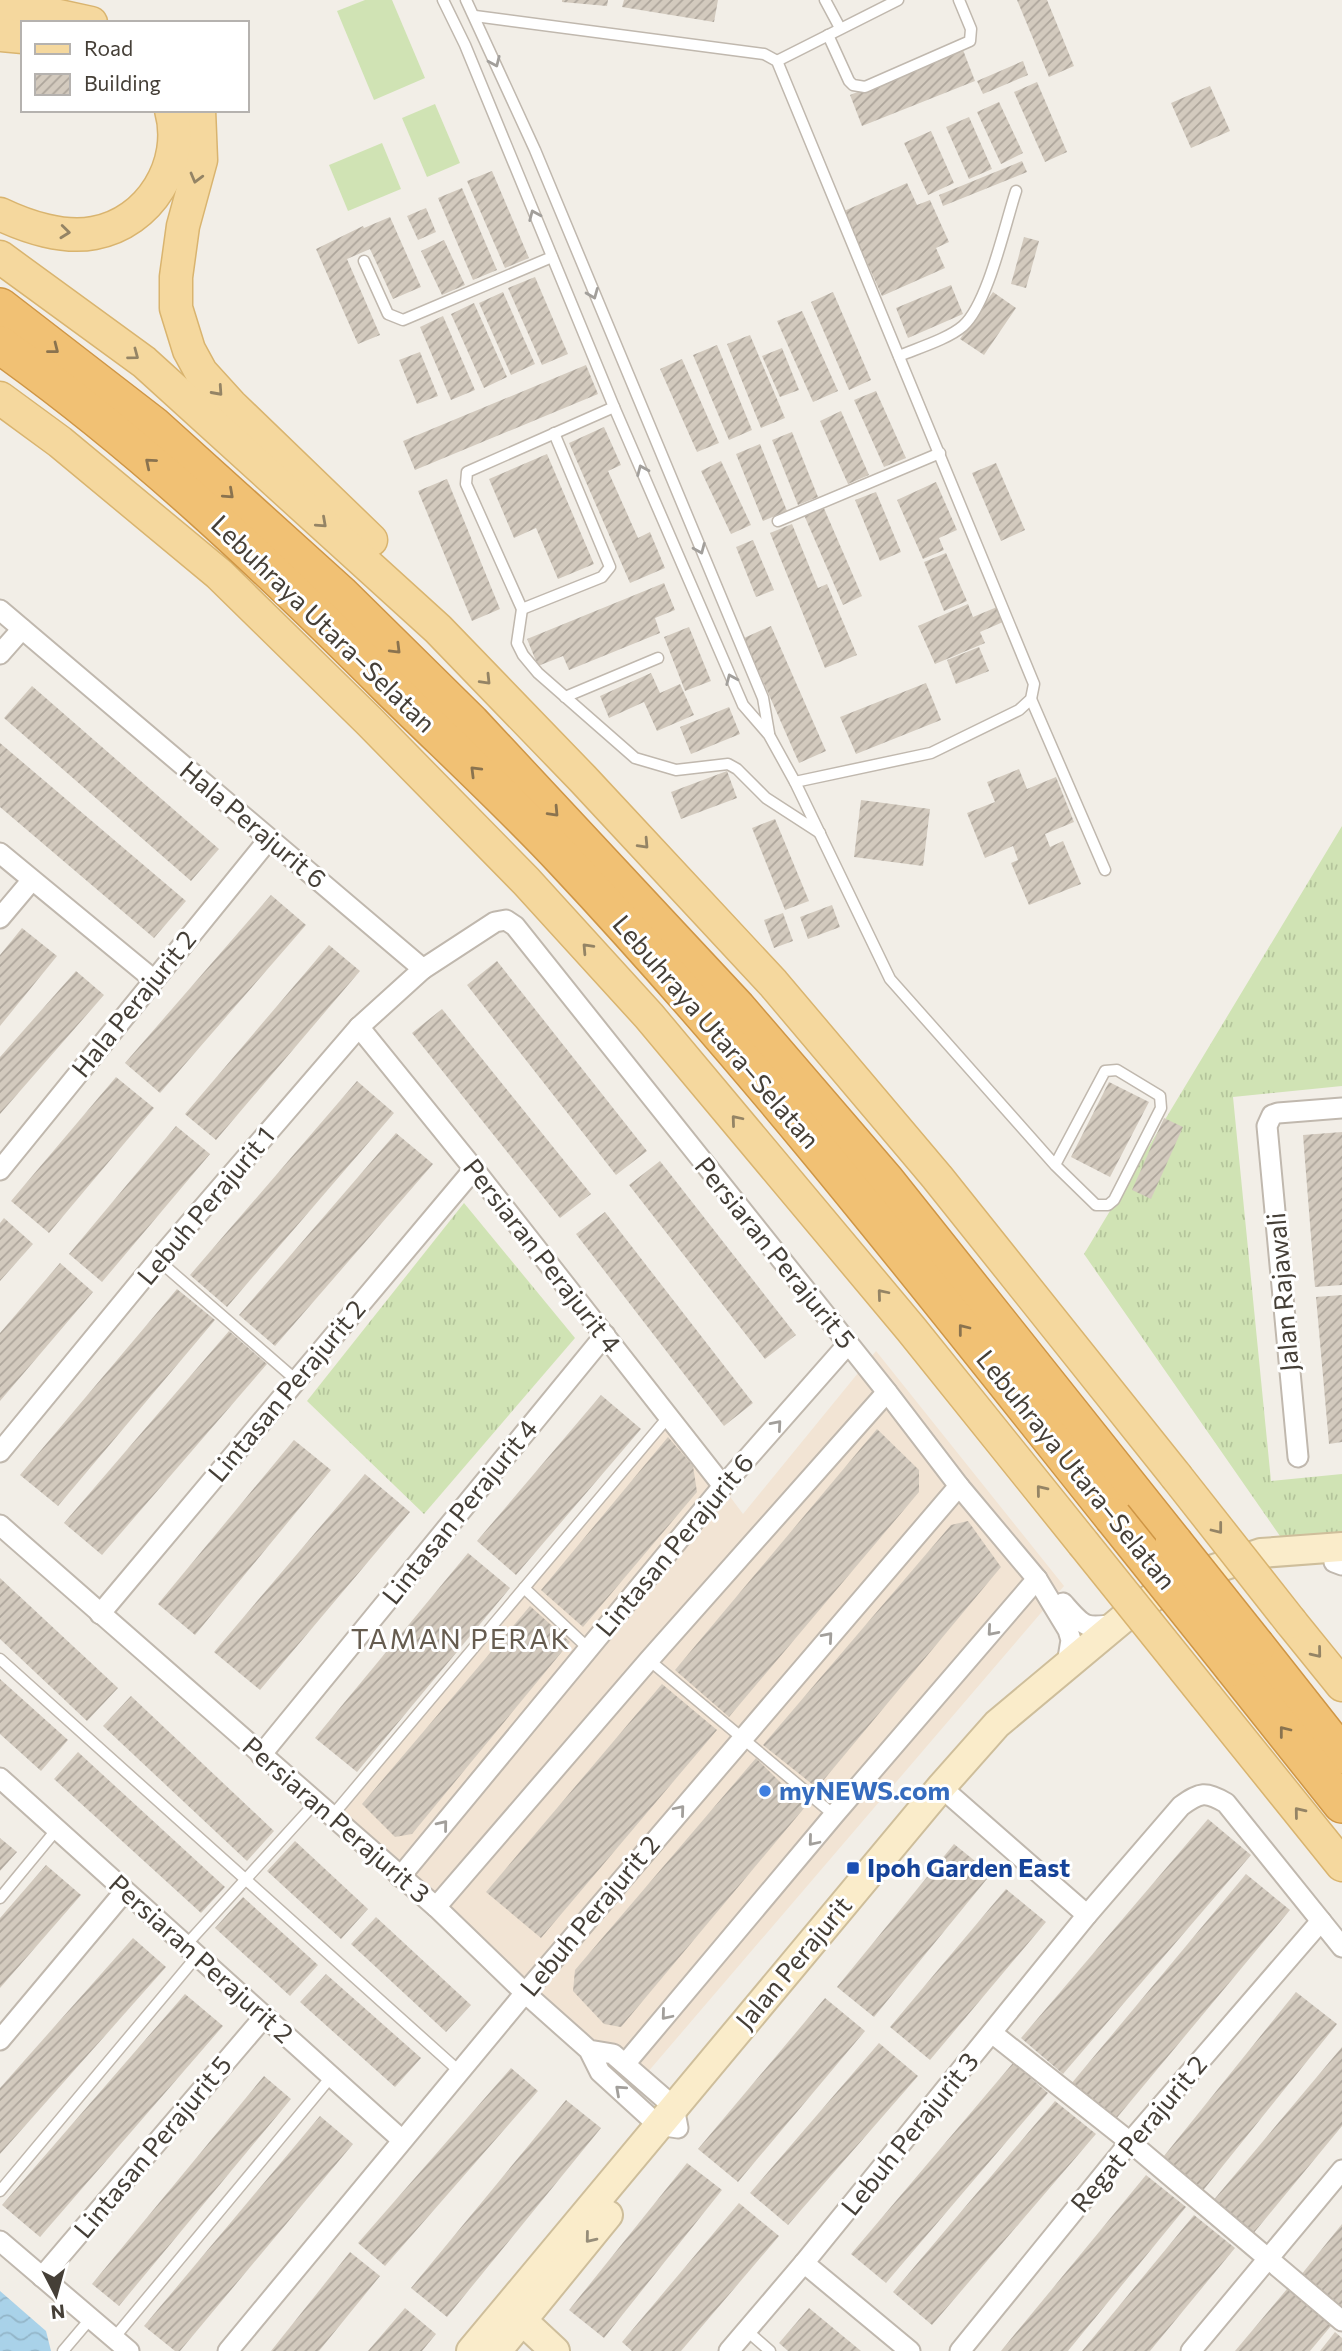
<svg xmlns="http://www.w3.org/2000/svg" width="1342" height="2351" font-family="Commissioner,sans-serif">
<defs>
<pattern id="grass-tufts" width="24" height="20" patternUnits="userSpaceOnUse" patternTransform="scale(1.75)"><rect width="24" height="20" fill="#d0e3b4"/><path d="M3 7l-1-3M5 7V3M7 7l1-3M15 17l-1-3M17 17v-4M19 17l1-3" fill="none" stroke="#b4c49b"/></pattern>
<pattern id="water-waves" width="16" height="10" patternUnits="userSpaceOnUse" patternTransform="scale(1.75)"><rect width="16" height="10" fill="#a9d2e9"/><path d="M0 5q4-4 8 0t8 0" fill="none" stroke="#93b5c8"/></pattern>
<pattern id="building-hatch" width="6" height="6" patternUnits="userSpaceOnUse" patternTransform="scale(1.75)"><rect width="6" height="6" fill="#d3cabe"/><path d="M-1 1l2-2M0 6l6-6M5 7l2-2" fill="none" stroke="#ada59b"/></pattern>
</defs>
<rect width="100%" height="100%" fill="#f2eee7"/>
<path fill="#f2e4d4" d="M876 1351 1064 1586 635 2087 330 1821 669 1415 743 1514Z"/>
<g fill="url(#grass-tufts)">
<path d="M1342 826V1086L1233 1097 1271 1481 1342 1474V1543L1289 1549 1084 1254Z"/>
<path d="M464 1203 575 1338 424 1514 307 1401Z"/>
</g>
<g fill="#d0e3b4">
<path d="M365 0H392L425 78 374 100 337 11Z"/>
<path d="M435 104 460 163 427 177 402 118Z"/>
<path d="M382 143 401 189 348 211 329 165Z"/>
</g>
<path fill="url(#water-waves)" d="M0 2291 46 2331 51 2351H0Z"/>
<g fill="url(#building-hatch)">
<path d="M562 0H608L607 6 562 2Z"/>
<path d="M624 0H718L714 22 622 7Z"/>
<path d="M1017 0H1047L1074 66 1049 77Z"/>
<path d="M963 50 975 81 862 126 850 95Z"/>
<path d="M1023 61 1028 75 983 94 977 81Z"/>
<path d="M1037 82 1067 152 1045 162 1014 92Z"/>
<path d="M1210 86 1230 131 1191 148 1171 103Z"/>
<path d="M999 102 1023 153 1001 164 977 112Z"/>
<path d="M969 117 992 169 969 179 946 127Z"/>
<path d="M931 131 954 183 928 195 904 143Z"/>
<path d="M1022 161 1027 172 943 206 939 195Z"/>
<path d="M492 171 529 258 505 268 467 181Z"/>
<path d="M907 183 917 205 930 200 949 242 936 248 945 268 882 296 844 211Z"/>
<path d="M462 188 497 270 473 280 438 198Z"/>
<path d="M426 208 436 232 418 240 407 216Z"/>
<path d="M390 217 421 287 393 299 370 249 347 259 380 335 358 344 316 249 363 226 364 228Z"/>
<path d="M1024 237 1039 241 1026 288 1011 284Z"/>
<path d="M444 240 465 285 442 295 421 251Z"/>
<path d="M535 277 568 354 542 365 508 288Z"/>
<path d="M951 285 963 314 908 338 896 308Z"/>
<path d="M503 292 535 364 511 375 479 303Z"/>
<path d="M833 292 871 380 849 390 811 302Z"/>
<path d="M993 292 1016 308 984 355 960 339Z"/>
<path d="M474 303 507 377 484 388 451 314Z"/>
<path d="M802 311 838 391 813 402 777 321Z"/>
<path d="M443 316 475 390 451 400 420 327Z"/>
<path d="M750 335 785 418 761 428 727 344Z"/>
<path d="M717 345 752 430 729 440 693 355Z"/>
<path d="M782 348 799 390 780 397 762 356Z"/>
<path d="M420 352 438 396 417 404 399 360Z"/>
<path d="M682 359 719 443 697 452 660 369Z"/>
<path d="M586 365 598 394 415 470 403 441Z"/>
<path d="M876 391 906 458 884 467 854 400Z"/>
<path d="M841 411 869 475 848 484 820 421Z"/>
<path d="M604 427 621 465 608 471 638 538 650 532 665 568 630 583 569 443Z"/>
<path d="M792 432 818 497 798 505 772 440Z"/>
<path d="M760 444 787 511 763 521 736 454Z"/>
<path d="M547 454 594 564 558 579 536 528 514 538 489 479Z"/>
<path d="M721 461 751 525 731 534 701 471Z"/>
<path d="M996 463 1025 530 1001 541 972 473Z"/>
<path d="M447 479 500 609 472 621 418 491Z"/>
<path d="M936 482 957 530 939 538 944 550 923 559 897 500Z"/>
<path d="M876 492 901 552 880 561 855 500Z"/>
<path d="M823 506 862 596 843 605 804 515Z"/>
<path d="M792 524 818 588 827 584 857 655 825 668 770 533Z"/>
<path d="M753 540 774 590 756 597 736 547Z"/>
<path d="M946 553 967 601 944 611 924 562Z"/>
<path d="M664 583 675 610 655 618 660 633 569 670 563 656 538 666 527 639Z"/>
<path d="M968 604 973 617 997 607 1003 622 980 632 985 643 935 664 918 626Z"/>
<path d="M771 626 826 751 799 763 744 638Z"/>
<path d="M689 627 711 681 685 691 664 637Z"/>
<path d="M979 647 989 671 956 684 947 660Z"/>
<path d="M651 673 660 693 680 684 694 715 657 731 644 702 609 718 600 696Z"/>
<path d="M926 683 941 720 856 754 840 717Z"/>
<path d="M32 686 219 849 191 881 4 718Z"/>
<path d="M729 707 740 734 691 754 680 727Z"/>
<path d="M0 743 186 901 154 938 0 807Z"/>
<path d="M1019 769 1027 789 1056 777 1074 822 1045 834 1050 847 1063 841 1081 884 1029 905 1011 863 1018 860 1013 846 985 858 967 813 995 802 987 782Z"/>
<path d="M727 771 737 798 681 819 671 792Z"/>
<path d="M861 800 930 809 923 866 854 857Z"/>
<path d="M775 819 809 901 785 910 752 828Z"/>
<path d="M271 895 306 925 160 1093 125 1063Z"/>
<path d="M832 905 840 927 808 939 800 917Z"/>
<path d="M783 913 793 941 774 948 764 920Z"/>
<path d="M22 928 57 956 0 1026V955Z"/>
<path d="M329 945 360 971 216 1140 185 1114Z"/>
<path d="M497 961 647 1151 616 1175 467 985Z"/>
<path d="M76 971 104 995 0 1114V1057Z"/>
<path d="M442 1009 591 1194 560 1218 412 1033Z"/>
<path d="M116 1077 154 1108 49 1233 11 1201Z"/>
<path d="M357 1081 394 1113 227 1307 190 1275Z"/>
<path d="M1109 1082 1149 1102 1110 1177 1071 1157Z"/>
<path d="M1164 1118 1183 1127 1151 1199 1132 1190Z"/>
<path d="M176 1126 210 1154 102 1282 69 1254Z"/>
<path d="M1342 1132V1285L1315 1287 1303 1135Z"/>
<path d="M396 1133 433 1164 275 1346 239 1315Z"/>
<path d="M660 1161 796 1335 765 1359 629 1185Z"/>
<path d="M605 1212 753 1403 724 1426 576 1234Z"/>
<path d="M4 1218 33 1244 0 1281V1223Z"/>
<path d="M60 1263 93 1292 0 1401V1333Z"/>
<path d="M177 1289 215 1320 58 1506 20 1475Z"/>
<path d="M1342 1295V1442L1329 1444 1316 1297Z"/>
<path d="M229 1331 267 1364 102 1555 64 1523Z"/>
<path d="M601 1395 641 1429 516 1575 477 1541Z"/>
<path d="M877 1429 919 1470V1492L729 1717 675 1670Z"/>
<path d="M668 1437 693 1466 697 1492 583 1627 541 1590Z"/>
<path d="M294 1440 331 1470 195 1635 158 1604Z"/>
<path d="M365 1474 410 1512 260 1690 214 1652Z"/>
<path d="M968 1521 1001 1567 817 1788 763 1745 951 1525Z"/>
<path d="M468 1553 510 1588 357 1772 315 1738Z"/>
<path d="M0 1578 118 1688 87 1721 0 1639Z"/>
<path d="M530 1606 570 1642 412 1834 395 1837 362 1804Z"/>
<path d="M0 1679 68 1740 41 1771 0 1734Z"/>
<path d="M662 1684 717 1730 541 1938 486 1892Z"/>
<path d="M131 1696 274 1831 247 1861 103 1726Z"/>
<path d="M78 1752 225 1887 201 1913 54 1779Z"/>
<path d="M756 1758 805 1807 621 2027 604 2024 573 1991 575 1970Z"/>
<path d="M1208 1819 1251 1855 1063 2074 1021 2038Z"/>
<path d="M0 1838 17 1852 0 1871Z"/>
<path d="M295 1841 368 1909 341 1939 267 1871Z"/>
<path d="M954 1844 991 1874 874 2017 837 1987Z"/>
<path d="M46 1865 81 1895 0 1988V1918Z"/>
<path d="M1246 1874 1290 1910 1115 2120 1071 2084Z"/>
<path d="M1006 1889 1046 1922 930 2060 890 2027Z"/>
<path d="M243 1897 318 1965 290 1996 215 1928Z"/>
<path d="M376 1917 471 2005 446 2032 351 1944Z"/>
<path d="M133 1938 166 1967 0 2154V2088Z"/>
<path d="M326 1974 421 2058 395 2087 300 2002Z"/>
<path d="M1296 1992 1337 2024 1201 2193 1160 2161Z"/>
<path d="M185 1994 223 2026 40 2237 2 2205Z"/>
<path d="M825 1998 865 2031 738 2182 698 2149Z"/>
<path d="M879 2043 918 2076 788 2225 750 2193Z"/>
<path d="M1342 2047V2126L1252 2235 1212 2202Z"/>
<path d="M1013 2063 1048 2093 886 2283 851 2254Z"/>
<path d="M511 2068 538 2091 385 2266 358 2243Z"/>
<path d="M264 2076 291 2099 119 2306 92 2284Z"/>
<path d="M566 2100 601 2128 447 2317 411 2288Z"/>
<path d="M1055 2101 1096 2134 932 2325 893 2292Z"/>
<path d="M320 2116 353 2144 180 2351H175L144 2326Z"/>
<path d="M687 2163 722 2190 604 2338 569 2310Z"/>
<path d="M1146 2175 1186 2207 1068 2351H1001Z"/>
<path d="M739 2203 779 2236 681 2351H632L622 2342Z"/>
<path d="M1194 2215 1235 2248 1150 2351H1082Z"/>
<path d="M1342 2224V2308L1301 2275Z"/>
<path d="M350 2252 380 2276 319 2351H271Z"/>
<path d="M1287 2289 1331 2326 1310 2351H1235Z"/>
<path d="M405 2308 436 2334 422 2351H368Z"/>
<path d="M809 2308 861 2351H788L779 2343Z"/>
<path d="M1335 2332 1342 2338V2351H1320Z"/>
</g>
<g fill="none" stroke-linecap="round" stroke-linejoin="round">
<defs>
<g id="lane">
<path d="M443 0 465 45 614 407 743 705 769 735 795 782 890 979 1055 1165 1096 1205H1108L1114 1200 1161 1108 1160 1096 1117 1070 1105 1071 1055 1165"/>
<path d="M466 0 535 150 763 698 769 733"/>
<path d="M825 0 840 28"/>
<path d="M475 16 764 54 777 61 1034 684 1031 699 1019 710 931 753 795 782"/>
<path d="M828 35 849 81 853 85 865 87 970 41 971 29 959 0"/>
<path d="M777 61 898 0"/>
<path d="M364 261 388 314 403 320 552 257"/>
<path d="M899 356C918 348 948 339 963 326 988 304 1005 224 1016 191"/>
<path d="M614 407 467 472 466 484 522 609 517 643 523 655 538 673 635 758 676 770 728 764 737 769 766 798 820 833"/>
<path d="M778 521 940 453"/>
<path d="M522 609 602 577 610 567 554 433"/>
<path d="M565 697 658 658"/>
<path d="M1031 699 1105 870"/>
<path d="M158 1260 296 1380"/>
<path d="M524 1588 588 1648"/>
<path d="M0 1659 459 2071"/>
<path d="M649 1660 834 1815"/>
<path d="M332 1816 669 1416"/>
<path d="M0 1898 57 1829"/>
<path d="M186 1945 316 1802"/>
<path d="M0 2191 197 1956"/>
<path d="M746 2330 770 2351"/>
<path d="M114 2338 331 2077"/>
<path d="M63 2351 91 2318"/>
</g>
<g id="street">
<path d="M0 610 423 969 495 922 506 920 515 926 887 1392 959 1486 1037 1579 1068 1630 1071 1640 1067 1664"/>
<path d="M0 654 22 629"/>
<path d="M0 853 154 980"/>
<path d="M0 918 32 880"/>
<path d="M359 1027 474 1169 723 1486"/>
<path d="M0 1170 269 839"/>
<path d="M0 1452 158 1260 359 1027 423 969"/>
<path d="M1298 1457 1267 1126 1272 1115 1278 1113 1342 1108"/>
<path d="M0 1525 436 1907 525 1993 589 2050 613 2054 674 2107 678 2128 658 2125 600 2072 589 2050"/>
<path d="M1334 1562 1342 1565"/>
<path d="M1063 1603C1084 1627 1084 1629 1116 1624"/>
<path d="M100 1614 474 1169"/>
<path d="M261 1755 605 1335"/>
<path d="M0 1778 402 2140"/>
<path d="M950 1795 1087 1915"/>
<path d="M400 1877 723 1486 848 1344"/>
<path d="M436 1907 649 1660 887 1392"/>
<path d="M992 2033 1130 2142 1342 2321"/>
<path d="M0 2040 125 1891"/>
<path d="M625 2064 834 1815 1037 1579"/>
<path d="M0 2241 129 2351"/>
<path d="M804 2263 910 2351"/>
<path d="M42 2277 264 2017"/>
<path d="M228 2351 525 1993 959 1486"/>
<path d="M729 2351 804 2263 1087 1915 1181 1806C1200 1792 1206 1791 1226 1803L1342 1947"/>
<path d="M960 2351 1130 2142 1321 1921"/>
<path d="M1191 2351 1342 2170"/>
</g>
<g id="secondary">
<path d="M511 2310 555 2351"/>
<path d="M471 2351 942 1786 997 1724 1131 1612 1176 1582 1261 1553 1342 1547"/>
<path d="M497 2351 608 2215"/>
</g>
<g id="primary">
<path d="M0 8 45 13 91 23"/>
<path d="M0 35 23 37"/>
<path d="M199 110 201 160 183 226 176 277V308L189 350 201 372 231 405 371 540"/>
<path d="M0 214C27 227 64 239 94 233 150 223 186 163 171 110"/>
<path d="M0 257 144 362 438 629 583 779 773 983 937 1177 1176 1476"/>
<path d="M0 398 60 442 219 574 369 721 526 881 649 1016 911 1329 1083 1543"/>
<path d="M1291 1622 1342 1685"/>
<path d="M1206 1696 1342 1865"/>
</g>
<g id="highway">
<path d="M0 307 154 426 340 594 471 723 737 1008 885 1180 1174 1543"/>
<path d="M0 345C142 446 268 566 391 689 449 746 509 801 565 861 760 1069 935 1294 1113 1517"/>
<path d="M1256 1646 1342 1755"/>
<path d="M1233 1667 1342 1804"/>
</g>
</defs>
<use href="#lane" stroke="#c0b8ae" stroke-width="13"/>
<use href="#street" stroke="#c0b8ae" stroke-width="23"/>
<use href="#secondary" stroke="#cebe9b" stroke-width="32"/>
<use href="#primary" stroke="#d9b46f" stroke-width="35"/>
<use href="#highway" stroke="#cf9645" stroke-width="40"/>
<use href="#lane" stroke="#fff" stroke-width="10"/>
<use href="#street" stroke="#fff" stroke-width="19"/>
<use href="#secondary" stroke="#faecca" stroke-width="28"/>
<use href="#primary" stroke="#f5d89e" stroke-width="32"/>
<use href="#highway" stroke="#f1c174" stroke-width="37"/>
<defs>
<g id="primary-bridge">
<path d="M1176 1476 1291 1622"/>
<path d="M1083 1543 1206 1696"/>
</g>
<g id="highway-bridge">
<path d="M1113 1517 1233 1667"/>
<path d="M1174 1543 1256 1646"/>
</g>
</defs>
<use href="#primary-bridge" stroke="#d9b46f" stroke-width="35" stroke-linecap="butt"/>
<use href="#highway-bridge" stroke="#cf9645" stroke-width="40" stroke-linecap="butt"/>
<use href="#primary-bridge" stroke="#f5d89e" stroke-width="32"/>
<use href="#highway-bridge" stroke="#f1c174" stroke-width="37"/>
</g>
<defs><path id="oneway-chevron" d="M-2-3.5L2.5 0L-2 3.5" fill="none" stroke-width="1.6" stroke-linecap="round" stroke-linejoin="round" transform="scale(1.75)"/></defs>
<g stroke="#a29f9b">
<use href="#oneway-chevron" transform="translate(495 62) rotate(66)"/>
<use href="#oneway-chevron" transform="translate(534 215) rotate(-113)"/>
<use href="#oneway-chevron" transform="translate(593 294) rotate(68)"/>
<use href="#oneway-chevron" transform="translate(642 470) rotate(-113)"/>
<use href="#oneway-chevron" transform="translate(700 549) rotate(67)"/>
<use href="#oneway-chevron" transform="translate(731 679) rotate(-113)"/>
<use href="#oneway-chevron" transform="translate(777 1425) rotate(-49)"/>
<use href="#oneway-chevron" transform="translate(992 1631) rotate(131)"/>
<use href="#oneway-chevron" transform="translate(828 1637) rotate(-49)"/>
<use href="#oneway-chevron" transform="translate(680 1810) rotate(-50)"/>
<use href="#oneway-chevron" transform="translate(443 1825) rotate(-51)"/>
<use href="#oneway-chevron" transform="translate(813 1841) rotate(130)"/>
<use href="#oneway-chevron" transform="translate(666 2015) rotate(130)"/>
<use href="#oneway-chevron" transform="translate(620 2090) rotate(-138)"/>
</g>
<g stroke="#948465">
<use href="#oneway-chevron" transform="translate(196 178) rotate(105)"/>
<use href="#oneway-chevron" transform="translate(65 232) rotate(6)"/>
<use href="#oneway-chevron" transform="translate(134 355) rotate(37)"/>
<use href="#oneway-chevron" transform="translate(218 391) rotate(48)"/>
<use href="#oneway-chevron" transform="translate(322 523) rotate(42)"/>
<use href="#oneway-chevron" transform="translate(486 680) rotate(46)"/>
<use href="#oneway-chevron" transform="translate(644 844) rotate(47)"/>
<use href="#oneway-chevron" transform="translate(587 948) rotate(-133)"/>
<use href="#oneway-chevron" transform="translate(736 1120) rotate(-130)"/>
<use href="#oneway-chevron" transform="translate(882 1294) rotate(-130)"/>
<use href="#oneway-chevron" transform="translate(1041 1490) rotate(-129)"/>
<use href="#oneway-chevron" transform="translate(1218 1529) rotate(52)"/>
<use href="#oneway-chevron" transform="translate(1317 1653) rotate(51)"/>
<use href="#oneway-chevron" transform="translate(1299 1812) rotate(-129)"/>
</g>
<g stroke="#8a734f">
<use href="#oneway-chevron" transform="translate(54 349) rotate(38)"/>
<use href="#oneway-chevron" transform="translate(150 463) rotate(-140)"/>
<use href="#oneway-chevron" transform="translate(229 494) rotate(42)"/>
<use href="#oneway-chevron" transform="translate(396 649) rotate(45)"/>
<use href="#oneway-chevron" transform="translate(475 771) rotate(-135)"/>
<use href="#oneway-chevron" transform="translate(554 812) rotate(47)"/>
<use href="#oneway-chevron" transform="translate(963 1329) rotate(-128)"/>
<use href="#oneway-chevron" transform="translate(1284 1731) rotate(-128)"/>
</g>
<use stroke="#968d79" href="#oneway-chevron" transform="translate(590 2238) rotate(129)"/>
<circle fill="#3f7fe0" stroke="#fff" stroke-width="2.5" cx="765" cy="1791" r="7"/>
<rect fill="#1a4fb4" stroke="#fff" stroke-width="2.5" x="846" y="1861" width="14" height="14" rx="3.5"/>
<g text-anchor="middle" stroke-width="6" stroke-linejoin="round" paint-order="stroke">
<g font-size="26" fill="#453f37" stroke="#fff">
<text transform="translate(323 624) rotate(44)" y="9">Lebuhraya Utara–Selatan</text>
<text transform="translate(253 825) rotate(40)" y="9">Hala Perajurit 6</text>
<text transform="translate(134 1004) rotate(-51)" y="9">Hala Perajurit 2</text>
<text transform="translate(716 1032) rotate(49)" y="9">Lebuhraya Utara–Selatan</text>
<text transform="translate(206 1206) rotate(-50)" y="9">Lebuh Perajurit 1</text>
<text transform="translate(775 1253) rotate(51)" y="9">Persiaran Perajurit 5</text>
<text transform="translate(542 1256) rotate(52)" y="9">Persiaran Perajurit 4</text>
<text transform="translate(1283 1292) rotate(-95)" y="9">Jalan Rajawali</text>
<text transform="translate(287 1391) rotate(-50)" y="9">Lintasan Perajurit 2</text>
<text transform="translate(1076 1470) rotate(51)" y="9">Lebuhraya Utara–Selatan</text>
<text transform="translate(460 1512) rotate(-51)" y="9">Lintasan Perajurit 4</text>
<text transform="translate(675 1545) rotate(-50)" y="9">Lintasan Perajurit 6</text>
<text transform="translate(336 1820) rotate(41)" y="9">Persiaran Perajurit 3</text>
<text transform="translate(590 1916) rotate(-50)" y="9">Lebuh Perajurit 2</text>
<text transform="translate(201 1959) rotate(42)" y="9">Persiaran Perajurit 2</text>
<text transform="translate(794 1963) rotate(-50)" y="9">Jalan Perajurit</text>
<text transform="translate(910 2134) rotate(-51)" y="9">Lebuh Perajurit 3</text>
<text transform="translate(1139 2134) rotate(-50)" y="9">Regat Perajurit 2</text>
<text transform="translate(153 2147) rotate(-50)" y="9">Lintasan Perajurit 5</text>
</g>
<g font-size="26" font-weight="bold" fill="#366cbe" stroke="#fff" text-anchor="start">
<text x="779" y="1800">myNEWS.com</text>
</g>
<g font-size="26" font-weight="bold" fill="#164399" stroke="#fff" text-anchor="start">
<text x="867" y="1877">Ipoh Garden East</text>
</g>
<g font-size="28" letter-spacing="2" fill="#665c4f" stroke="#fff">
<text x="461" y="1649">TAMAN PERAK</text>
</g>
</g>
<rect x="21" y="21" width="228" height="91" fill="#ffffff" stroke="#b5b2af" stroke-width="2"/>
<rect x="35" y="44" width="35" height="10" fill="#f5d89e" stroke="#b5b2af" stroke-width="2"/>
<text x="84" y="56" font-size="21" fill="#453f37">Road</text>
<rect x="35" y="74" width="35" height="21" fill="url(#building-hatch)" stroke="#b5b2af" stroke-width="2"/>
<text x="84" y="91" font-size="21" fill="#453f37">Building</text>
<g transform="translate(56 2295) rotate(174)" stroke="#ffffff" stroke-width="5" paint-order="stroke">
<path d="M0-5L12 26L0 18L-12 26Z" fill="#453f37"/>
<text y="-10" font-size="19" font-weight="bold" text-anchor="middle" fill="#453f37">N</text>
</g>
</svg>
